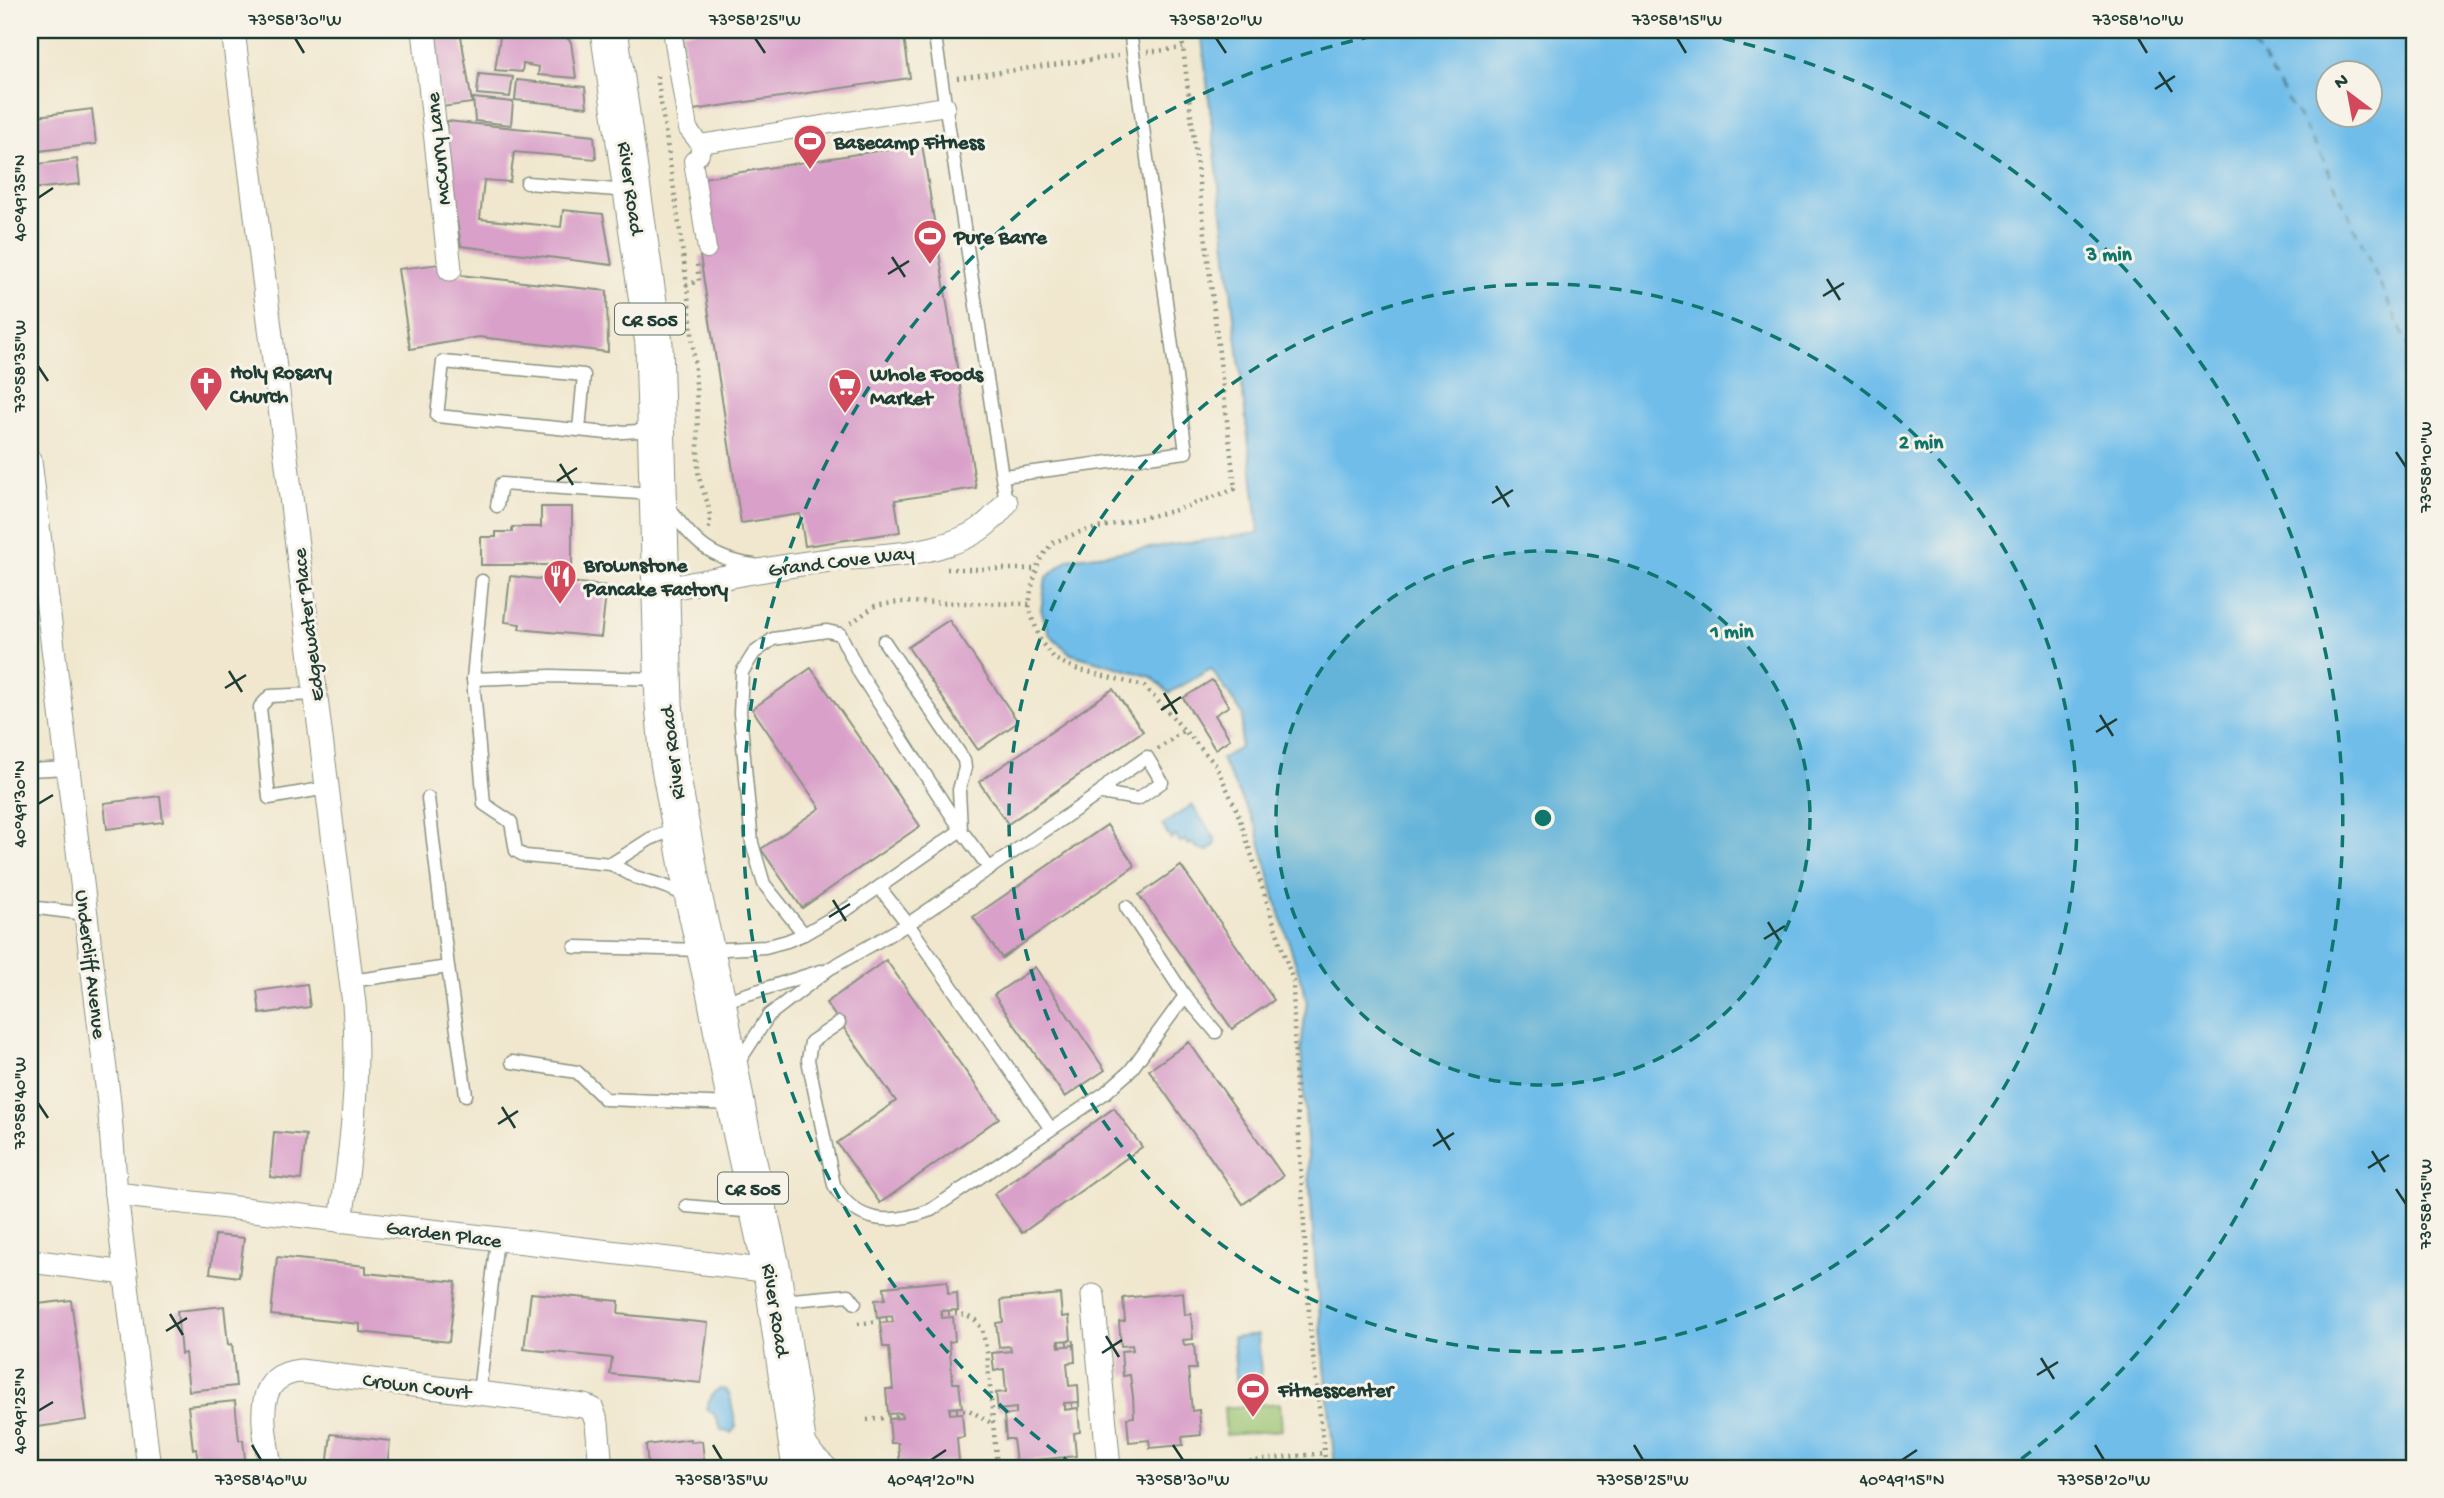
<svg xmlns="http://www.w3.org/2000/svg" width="2444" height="1498" font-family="'Gochi Hand',sans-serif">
<rect width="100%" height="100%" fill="#f7f3e8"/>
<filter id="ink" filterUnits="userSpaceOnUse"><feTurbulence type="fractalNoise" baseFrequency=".0143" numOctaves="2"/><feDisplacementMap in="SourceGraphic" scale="14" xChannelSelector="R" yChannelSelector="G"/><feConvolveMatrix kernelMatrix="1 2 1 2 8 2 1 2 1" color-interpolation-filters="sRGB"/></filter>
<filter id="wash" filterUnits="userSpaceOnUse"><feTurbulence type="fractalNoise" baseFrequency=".00686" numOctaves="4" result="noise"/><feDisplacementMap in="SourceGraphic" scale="28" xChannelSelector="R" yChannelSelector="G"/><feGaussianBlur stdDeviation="1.57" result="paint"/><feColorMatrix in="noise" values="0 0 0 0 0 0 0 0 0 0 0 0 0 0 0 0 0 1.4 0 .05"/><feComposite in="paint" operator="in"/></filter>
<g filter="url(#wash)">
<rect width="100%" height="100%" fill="#f0e7ce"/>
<path fill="#9ac36f" stroke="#5c8052" stroke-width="2" d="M1280 1403 1282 1430 1226 1435 1224 1408Z"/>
<g fill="#70bdea" stroke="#487d8f" stroke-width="2" fill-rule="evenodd">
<path d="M1201 30H2414V1468H1335L1316 1276 1301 1049 1307 1000 1275 898 1256 826 1221 759 1240 748 1243 715 1211 669 1169 693 1152 677 1071 654 1050 635 1041 610 1046 578 1069 559 1259 533ZM2328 74H2370V116H2328Z"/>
<path d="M1192 805 1215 838V845L1208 851 1198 849 1193 843 1189 845 1185 840 1180 842 1176 836 1171 839 1162 825Z"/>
<path d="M1258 1335 1262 1386 1237 1388 1233 1338Z"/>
<path d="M720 1389 726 1390 730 1396 736 1427 731 1433 721 1430 716 1416 706 1408 714 1392Z"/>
</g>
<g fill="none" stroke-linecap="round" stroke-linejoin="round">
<path stroke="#335d62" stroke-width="2" stroke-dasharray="9 7" stroke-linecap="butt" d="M2246 30 2321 155 2414 358"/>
</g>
<g id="blocks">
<g fill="#d9a0c9">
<path d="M430 30H460L472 103 442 107Z"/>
<path d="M501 30 563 34 571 42 576 78 538 75 539 67 523 64 522 72 495 70Z"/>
<path d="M700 30H903L910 78 693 110 682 32Z"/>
<path d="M479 74 513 77 510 97 477 94Z"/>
<path d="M517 80 585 87 587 107 515 100Z"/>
<path d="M473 98 513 102 511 125 475 121Z"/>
<path d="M92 109 96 144 31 152 30 117Z"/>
<path d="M447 121 594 136 596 159 514 152 510 182 484 180 480 219 561 227 563 210 603 214 612 265 461 246 445 147Z"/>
<path d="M922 144 976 488 895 500 900 532 805 546 800 514 741 523 700 256 714 254 703 178Z"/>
<path d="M77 159 80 184 32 189 30 165Z"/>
<path d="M440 264 441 273 607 291 608 352 479 337 410 349 398 269Z"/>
<path d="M541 507H572V565H481V537H496V532H512V527H541Z"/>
<path d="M510 576 607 586 601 637 519 629 520 624 505 622Z"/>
<path d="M949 620 1018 722 978 750 908 647Z"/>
<path d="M811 668 920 826 802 908 761 849 820 808 752 709Z"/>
<path d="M1212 680 1229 706 1215 715 1230 739 1215 749 1183 698Z"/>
<path d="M1113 689 1143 731 1008 824 979 782Z"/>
<path d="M160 796 163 822 107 829 104 803Z"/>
<path d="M1107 825 1135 866 1002 958 973 917Z"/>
<path d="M1181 866 1274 1000 1232 1029 1139 895Z"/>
<path d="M886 960 999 1118 880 1203 837 1143 896 1101 826 1003Z"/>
<path d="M1035 967 1105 1070 1065 1097 994 995Z"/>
<path d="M307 984 310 1007 260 1014 257 991Z"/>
<path d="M1189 1042 1283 1176 1243 1204 1149 1070Z"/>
<path d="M1114 1108 1142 1147 1022 1233 994 1194Z"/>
<path d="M274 1132 306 1135 301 1180 270 1177Z"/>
<path d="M215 1235 244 1238 239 1277 210 1273Z"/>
<path d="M277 1257 366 1266V1273L456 1282 449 1342 360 1332V1324L271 1315Z"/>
<path d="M947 1281 948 1294 957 1293 958 1310 941 1311 942 1318 953 1317 955 1341 949 1342 951 1363 953 1383H959L962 1407 949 1408 950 1414 962 1413 964 1437 957 1438 959 1461 900 1466 898 1443H891L889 1419 902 1418 901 1413 888 1414 886 1389H893L889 1347H883L880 1323 893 1322 892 1316 877 1318 875 1300 885 1299 884 1287Z"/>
<path d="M1183 1292 1185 1315 1191 1314 1193 1339 1183 1340 1184 1345 1194 1344 1196 1369H1188L1192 1411 1199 1410 1201 1435 1182 1437 1183 1445 1150 1448 1149 1440 1129 1442 1127 1418 1134 1417 1133 1397 1130 1375 1123 1376 1121 1351 1133 1350 1132 1345 1121 1346 1119 1322 1125 1321 1123 1298Z"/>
<path d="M531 1293 619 1301 618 1314 708 1323 701 1383 610 1374 612 1358 524 1349Z"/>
<path d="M1060 1294 1062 1317 1069 1316 1071 1340 1058 1341 1059 1347 1074 1345 1075 1362 1067 1363 1068 1374 1069 1386 1078 1385 1079 1402 1064 1403V1410L1078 1408 1080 1432 1074 1433 1076 1456 1016 1462 1013 1439H1006L1004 1415 1016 1414V1408L998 1410 996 1393 1006 1392 1004 1369 994 1371 992 1353 1011 1351 1010 1346 999 1347 996 1323 1003 1322 1001 1300Z"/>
<path d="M71 1300 87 1420 30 1428V1305Z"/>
<path d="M224 1306 228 1345 232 1344 236 1386 189 1391 185 1353 181 1354 177 1311Z"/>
<path d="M235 1401 239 1440H243L246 1468H199L196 1449H193L188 1406Z"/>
<path d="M331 1434 390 1441 387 1468H327Z"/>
<path d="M691 1439V1442L702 1441 705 1468H648L646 1445Z"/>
</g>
</g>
</g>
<g filter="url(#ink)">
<use href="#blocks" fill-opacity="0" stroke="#889281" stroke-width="2"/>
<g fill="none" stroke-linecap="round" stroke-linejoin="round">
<defs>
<g id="service">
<path d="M934 30 1006 503"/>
<path d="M527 183 629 191"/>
<path d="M579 430 584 375 443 362 437 416 607 433 654 430"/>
<path d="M1003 476 1186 452 1130 30"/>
<path d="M497 506 501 484 654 494"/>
<path d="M669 508C694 542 710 559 754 565"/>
<path d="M482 581 473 679 484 804 511 822 516 851 525 856 611 864 635 877 667 887 687 896"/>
<path d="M473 679 551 676 660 679"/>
<path d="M316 694 270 696 260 707 269 798 327 788"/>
<path d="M30 770 68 768"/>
<path d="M611 864 650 839 678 828"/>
<path d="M30 907 86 914"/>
<path d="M804 934 764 884 752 843 740 713 742 672 754 653 773 639 827 631 840 634 860 674 961 830 959 790 965 768 964 760 884 641"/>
<path d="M575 947 706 950 765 947 787 941 804 934 849 908 961 830 990 869"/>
<path d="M448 967 466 1095"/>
<path d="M351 981 448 967 428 798"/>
<path d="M1185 996 1216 1032"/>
<path d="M722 1002 821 971"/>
<path d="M839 1023 811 1042 808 1060 834 1185C856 1225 891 1225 931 1210L1105 1093 1130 1071 1185 996 1126 907"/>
<path d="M512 1062 577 1072 605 1099 734 1104"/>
<path d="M738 1063 769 1015 829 969 908 924 879 887"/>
<path d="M1051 1129 908 924 1100 793 1138 799 1162 782 1147 757 1111 782 1100 793"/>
<path d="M686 1206 755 1212"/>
<path d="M781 1301 849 1295 855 1303"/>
<path d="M479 1393 497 1239"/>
</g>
<g id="pedestrian">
<path d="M673 36 688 129 700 144V154L693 161 707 249"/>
<path d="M700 144 946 106"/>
</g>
<g id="minor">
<path d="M233 30 354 1004C360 1078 351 1149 341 1221"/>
<path d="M424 30 450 269"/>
<path d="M30 461 109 1102 116 1194 149 1468"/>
<path d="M662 590C718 578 773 567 830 560 864 556 910 556 941 546 970 538 988 527 1006 503"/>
<path d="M116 1194 772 1271"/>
<path d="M30 1261 126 1273"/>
<path d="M1093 1296 1109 1468"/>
<path d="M801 1439 814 1457 826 1468"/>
<path d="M270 1468C266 1433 248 1376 300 1371L584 1406 592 1409 597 1423 601 1468"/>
</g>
<path id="primary" d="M609 30 654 344 664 704 669 762 694 899 716 996 740 1126 772 1271 801 1468"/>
</defs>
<use href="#service" stroke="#889281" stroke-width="15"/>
<use href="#pedestrian" stroke="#889281" stroke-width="20"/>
<use href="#minor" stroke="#889281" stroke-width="25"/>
<use href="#primary" stroke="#889281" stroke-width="39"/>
<g stroke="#889281" stroke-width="4.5" stroke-dasharray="2 5" stroke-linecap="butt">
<path d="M1181 30 1235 489 1177 510 1080 532 1052 543 1039 561 1031 590 1029 608 1041 642 1055 659 1076 669 1144 686 1216 765 1237 811 1293 981 1295 1068 1310 1329 1326 1468"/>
<path d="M1147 52 1183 48"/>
<path d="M657 76C676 207 700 339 698 471 701 493 715 508 708 531"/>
<path d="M957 78 1118 56"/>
<path d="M686 285 699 281 697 264"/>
<path d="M947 569H1036"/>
<path d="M851 623 875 606 899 602 1030 604"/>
<path d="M1158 749 1183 731"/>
<path d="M941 1314 956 1313 967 1315 975 1320 982 1329 987 1352 997 1468"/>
<path d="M858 1324 892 1319"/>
<path d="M1059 1344 1075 1342"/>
<path d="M1064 1407 1084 1404"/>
<path d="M949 1411 969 1410 993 1424"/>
<path d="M867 1420 901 1416"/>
<path d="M1194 1468 1324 1453"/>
</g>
<use href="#service" stroke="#fff" stroke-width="12"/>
<use href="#pedestrian" stroke="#fff" stroke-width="18"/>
<use href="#minor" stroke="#fff" stroke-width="23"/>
<use href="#primary" stroke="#fff" stroke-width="37"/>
</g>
</g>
<path fill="none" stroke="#1f3d34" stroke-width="2.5" d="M295 38 304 53M755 38 765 53M1216 38 1226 53M1677 38 1686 53M2138 38 2147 53M2159 72 2172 92M2155 89 2175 76M38 198 53 188M892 257 905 277M888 274 909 261M1827 279 1840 300M1823 296 1844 283M38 366 48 381M2396 452 2406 467M560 464 573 485M557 481 577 468M1496 486 1509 507M1492 503 1513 490M229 671 242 692M225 688 246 675M1164 693 1177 714M1161 710 1181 697M2100 715 2113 736M2096 732 2117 719M38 804 53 795M833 900 846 921M829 917 850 904M1768 922 1781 943M1764 939 1785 926M38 1103 48 1118M502 1107 515 1128M498 1124 518 1111M1437 1129 1450 1150M1433 1146 1454 1133M2372 1151 2385 1172M2368 1168 2389 1155M2396 1189 2406 1204M170 1314 183 1335M166 1331 187 1318M1106 1336 1119 1357M1102 1353 1122 1340M2041 1358 2054 1379M2037 1375 2058 1362M38 1411 53 1402M252 1445 261 1460M713 1445 722 1460M1173 1445 1183 1460M1634 1445 1643 1460M2095 1445 2104 1460M931 1460 946 1450M1902 1460 1917 1450"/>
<circle cx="1543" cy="818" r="267" fill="#0f766e" fill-opacity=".12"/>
<g fill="none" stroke="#0f766e" stroke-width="3.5" stroke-dasharray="12 9">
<circle cx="1543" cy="818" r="267"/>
<circle cx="1543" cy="818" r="534"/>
<path d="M1073 1465A800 800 0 0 1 1404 30M1682 30A800 800 0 0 1 2013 1465"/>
</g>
<defs>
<symbol id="stadium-pin" viewBox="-11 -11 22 30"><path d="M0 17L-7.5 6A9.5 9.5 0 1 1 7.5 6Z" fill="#d1495b" stroke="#f7f3e8"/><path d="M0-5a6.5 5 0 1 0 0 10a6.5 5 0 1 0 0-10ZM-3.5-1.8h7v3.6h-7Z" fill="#fff"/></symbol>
<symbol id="church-pin" viewBox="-11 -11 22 30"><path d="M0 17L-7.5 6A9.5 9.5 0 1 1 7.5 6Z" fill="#d1495b" stroke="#f7f3e8"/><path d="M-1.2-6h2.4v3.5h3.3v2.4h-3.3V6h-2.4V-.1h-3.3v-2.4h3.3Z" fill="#fff"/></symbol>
<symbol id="supermarket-pin" viewBox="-11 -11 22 30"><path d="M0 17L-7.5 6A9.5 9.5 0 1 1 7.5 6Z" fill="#d1495b" stroke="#f7f3e8"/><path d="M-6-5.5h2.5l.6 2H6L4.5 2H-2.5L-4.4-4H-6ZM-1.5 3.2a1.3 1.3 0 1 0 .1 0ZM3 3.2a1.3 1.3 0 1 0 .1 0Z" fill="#fff"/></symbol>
<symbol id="restaurant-pin" viewBox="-11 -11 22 30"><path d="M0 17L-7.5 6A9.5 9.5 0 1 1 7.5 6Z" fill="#d1495b" stroke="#f7f3e8"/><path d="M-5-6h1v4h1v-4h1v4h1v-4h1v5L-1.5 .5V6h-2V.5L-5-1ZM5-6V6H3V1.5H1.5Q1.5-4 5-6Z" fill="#fff"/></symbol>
</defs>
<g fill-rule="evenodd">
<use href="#stadium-pin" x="791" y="122" width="38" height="52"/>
<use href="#stadium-pin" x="911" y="217" width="38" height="52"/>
<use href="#church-pin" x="187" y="364" width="38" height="52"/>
<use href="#supermarket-pin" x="826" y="366" width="38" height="52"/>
<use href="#restaurant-pin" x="541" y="557" width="38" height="52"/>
<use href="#stadium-pin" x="1234" y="1370" width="38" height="52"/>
</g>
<g text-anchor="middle" stroke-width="6" stroke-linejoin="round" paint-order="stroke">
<g fill="#f7f3e8" stroke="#60746a" stroke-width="2">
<rect x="615" y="303.5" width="70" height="31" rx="5"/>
<rect x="718" y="1172.5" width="70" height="31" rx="5"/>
</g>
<g font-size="19" font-weight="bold" fill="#1f3d34">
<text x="650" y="326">CR 505</text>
<text x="753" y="1195">CR 505</text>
</g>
<g font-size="21" font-weight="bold" fill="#1f3d34" stroke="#f7f3e8" text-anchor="start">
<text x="834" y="148">Basecamp Fitness</text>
<text x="954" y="243">Pure Barre</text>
<text x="230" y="378">Holy Rosary<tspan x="230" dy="24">Church</tspan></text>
<text x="870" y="380">Whole Foods<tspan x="870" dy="24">Market</tspan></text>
<text x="584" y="571">Brownstone<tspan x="584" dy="24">Pancake Factory</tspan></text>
<text x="1278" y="1396">Fitnesscenter</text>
</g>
<g font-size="21" fill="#1f3d34" stroke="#f7f3e8">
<text transform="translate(437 149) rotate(-96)" y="7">McCurry Lane</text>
<text transform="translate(632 188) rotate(82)" y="7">River Road</text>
<text transform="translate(841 560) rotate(-7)" y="7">Grand Cove Way</text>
<text transform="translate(307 625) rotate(-97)" y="7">Edgewater Place</text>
<text transform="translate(671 753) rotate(-97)" y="7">River Road</text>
<text transform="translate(92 964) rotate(83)" y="7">Undercliff Avenue</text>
<text transform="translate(444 1233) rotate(7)" y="7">Garden Place</text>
<text transform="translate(777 1310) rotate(81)" y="7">River Road</text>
<text transform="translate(417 1385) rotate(7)" y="7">Crown Court</text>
</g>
</g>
<circle cx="1543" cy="818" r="10" fill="#0f766e" stroke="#f7f3e8" stroke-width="3.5"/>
<g font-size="21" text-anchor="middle" font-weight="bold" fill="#0f766e" stroke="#f7f3e8" stroke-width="6" stroke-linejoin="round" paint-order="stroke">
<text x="2109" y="260">3 min</text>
<text x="1921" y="448">2 min</text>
<text x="1732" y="637">1 min</text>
</g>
<rect width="2444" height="1498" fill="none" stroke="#f7f3e8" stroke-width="77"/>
<g transform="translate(2349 94) rotate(328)"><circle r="33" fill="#f7f3e8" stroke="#a1aaa0" stroke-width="2"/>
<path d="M0-5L12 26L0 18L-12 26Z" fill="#d1495b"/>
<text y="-10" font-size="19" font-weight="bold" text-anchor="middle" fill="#1f3d34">N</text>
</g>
<rect x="38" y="38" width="2368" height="1422" fill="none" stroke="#1f3d34" stroke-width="2.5"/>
<g font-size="18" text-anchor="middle" fill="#1f3d34">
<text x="295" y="25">73°58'30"W</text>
<text x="755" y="25">73°58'25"W</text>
<text x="1216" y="25">73°58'20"W</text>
<text x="1677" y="25">73°58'15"W</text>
<text x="2138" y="25">73°58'10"W</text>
<text transform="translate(19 198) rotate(-90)" y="6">40°49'35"N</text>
<text transform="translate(19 366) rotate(-90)" y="6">73°58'35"W</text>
<text transform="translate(2425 467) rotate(-90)" y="6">73°58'10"W</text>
<text transform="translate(19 804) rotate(-90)" y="6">40°49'30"N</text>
<text transform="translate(19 1103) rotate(-90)" y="6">73°58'40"W</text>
<text transform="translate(2425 1204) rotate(-90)" y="6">73°58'15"W</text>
<text transform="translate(19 1411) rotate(-90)" y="6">40°49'25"N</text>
<text x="261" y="1485">73°58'40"W</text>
<text x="722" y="1485">73°58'35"W</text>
<text x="931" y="1485">40°49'20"N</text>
<text x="1183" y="1485">73°58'30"W</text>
<text x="1643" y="1485">73°58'25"W</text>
<text x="1902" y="1485">40°49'15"N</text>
<text x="2104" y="1485">73°58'20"W</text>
</g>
</svg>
